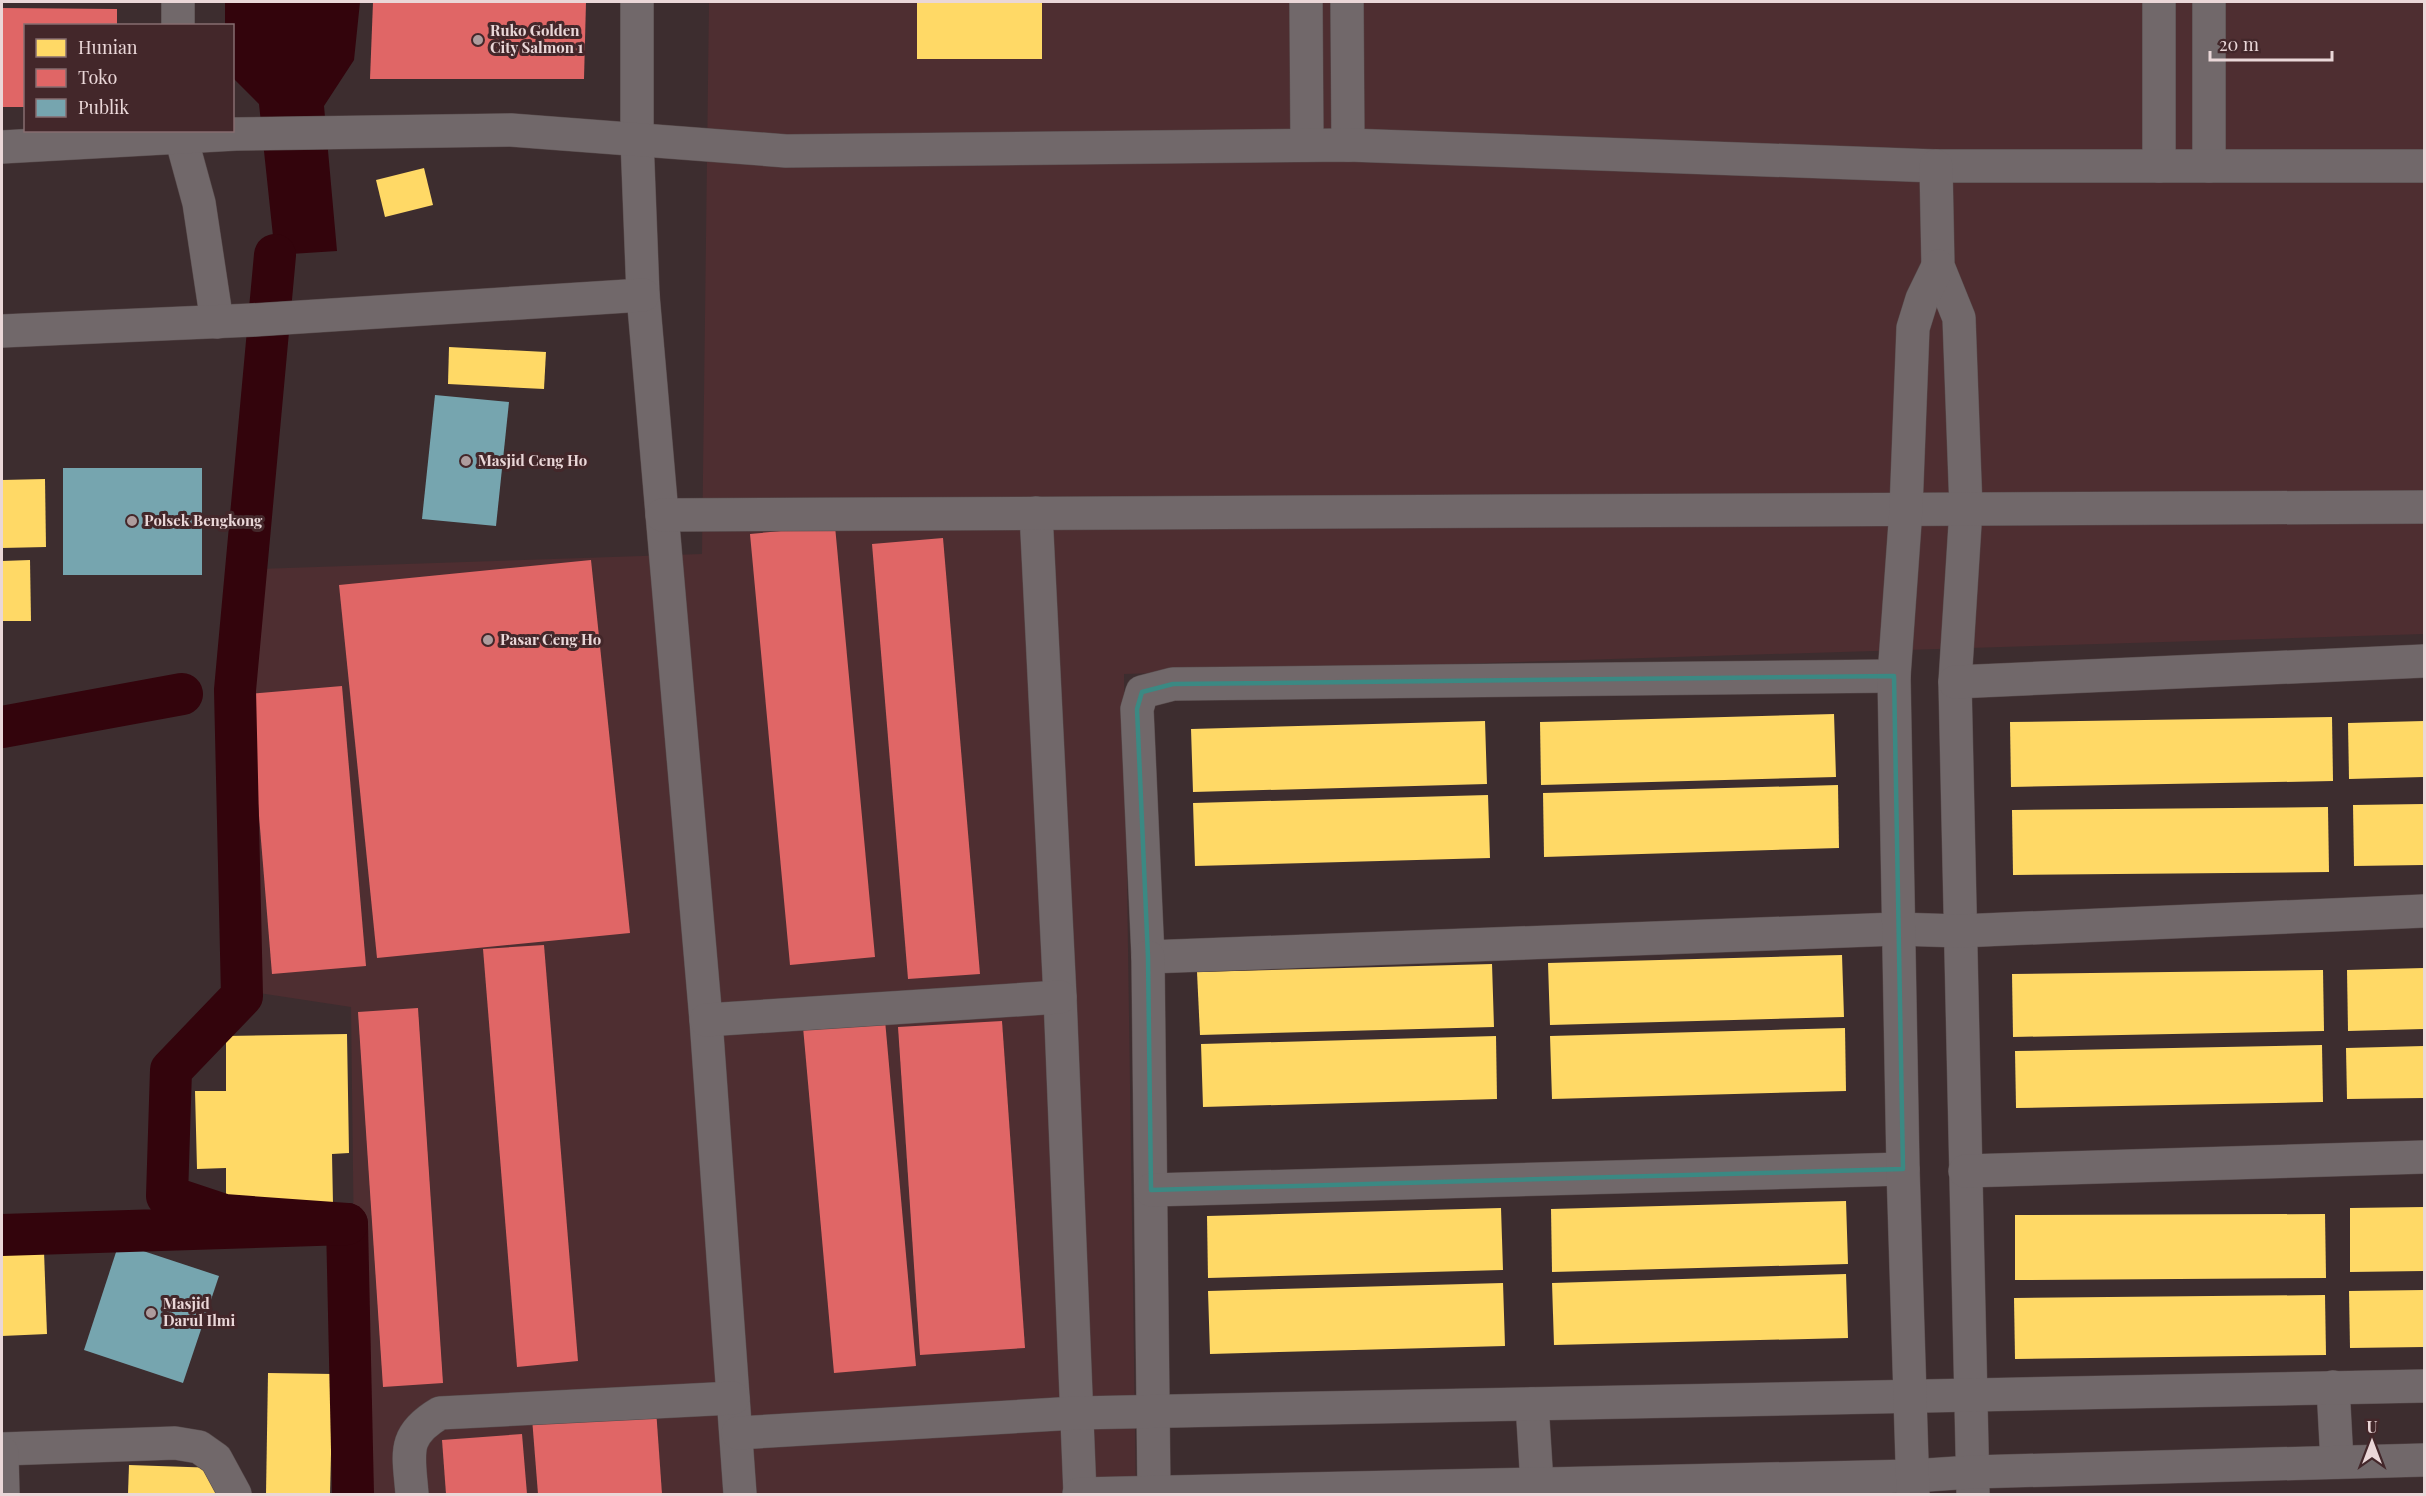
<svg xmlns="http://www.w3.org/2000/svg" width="2426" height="1496" font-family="'Playfair Display',serif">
<rect width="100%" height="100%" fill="#3d2d2f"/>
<path fill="#4e2e31" d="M709 2H2424V634L1124 674 1136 1494H357L351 1007 259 993 243 689 258 569 702 554Z"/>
<path fill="#33040c" d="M225 2H360L354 60 324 106 337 251 275 255 259 104 233 78 232 26H225Z"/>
<g fill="#ffd966">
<rect x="917" y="2" width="125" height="57"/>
<path d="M424 168 433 205 385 217 376 180Z"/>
<path d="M449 347 546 352 544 389 448 384Z"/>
<path d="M45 479 46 547 2 548V480Z"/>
<path d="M30 560 31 621H2V561Z"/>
<path d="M1834 714 1836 777 1541 785 1540 722Z"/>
<path d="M2332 717 2333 781 2011 787 2010 722Z"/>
<path d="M1485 721 1487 784 1193 792 1191 729Z"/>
<path d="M2424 721V777L2349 779 2348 723Z"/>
<path d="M1838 785 1839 848 1544 857 1543 793Z"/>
<path d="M1488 795 1490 858 1195 866 1193 803Z"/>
<path d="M2424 804V865L2354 866 2353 805Z"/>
<path d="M2328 807 2329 872 2013 875 2012 810Z"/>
<path d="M1842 955 1844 1017 1550 1025 1548 963Z"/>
<path d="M1492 964 1494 1027 1200 1035 1197 972Z"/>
<path d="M2424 968V1029L2348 1031 2347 970Z"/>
<path d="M2323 970 2324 1031 2013 1037 2012 974Z"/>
<path d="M1845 1028 1846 1091 1552 1099 1550 1036Z"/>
<path d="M347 1034 349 1153 332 1154 333 1204 226 1206V1168L197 1169 195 1091H226V1036Z"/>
<path d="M1496 1036 1497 1099 1203 1107 1201 1044Z"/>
<path d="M2322 1045 2323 1102 2016 1108 2015 1051Z"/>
<path d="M2424 1046V1098L2347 1099 2346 1048Z"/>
<path d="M1846 1201 1848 1264 1552 1272 1551 1209Z"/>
<path d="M2424 1207V1271L2350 1272V1208Z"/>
<path d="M1501 1208 1503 1270 1208 1278 1207 1216Z"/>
<path d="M2325 1214 2326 1278 2015 1280V1215Z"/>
<path d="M44 1251 47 1334 2 1336V1253Z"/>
<path d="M1846 1274 1848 1338 1554 1345 1552 1283Z"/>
<path d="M1503 1283 1505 1346 1210 1354 1208 1291Z"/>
<path d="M2424 1290V1347L2350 1348 2349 1291Z"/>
<path d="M2325 1295 2326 1355 2015 1359 2014 1298Z"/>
<path d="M268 1373 333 1374 330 1494H266Z"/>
<path d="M129 1465 217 1468 216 1494H128Z"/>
</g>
<g fill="#e06666">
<path d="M373 2H586L584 79H370Z"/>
<path d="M2 8 117 9V26H26V107H2Z"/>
<path d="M835 526 875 957 790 965 750 534Z"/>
<path d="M943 538 980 974 908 979 872 544Z"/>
<path d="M591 560 630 933 377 958 339 585Z"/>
<path d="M342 686 366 966 272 974 249 694Z"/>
<path d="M544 945 578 1361 517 1367 483 949Z"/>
<path d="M418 1008 443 1383 383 1387 358 1012Z"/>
<path d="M885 1020 916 1366 834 1373 803 1027Z"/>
<path d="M1002 1021 1025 1348 920 1355 898 1027Z"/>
<path d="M656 1409 662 1494H538L532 1418Z"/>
<path d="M522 1434 527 1494H446L442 1440Z"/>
</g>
<g fill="#76a5af">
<path d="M435 395 509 402 496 526 422 519Z"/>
<rect x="63" y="468" width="139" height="107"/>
<path d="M119 1243 219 1276 183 1383 84 1350Z"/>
</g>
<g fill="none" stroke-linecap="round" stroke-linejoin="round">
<g stroke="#33040c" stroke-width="42">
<path d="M2 727 182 694"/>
<path d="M347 1224 353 1494"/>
<path d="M2 1235 347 1224 224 1215 167 1196 171 1070 242 996 235 690 275 255"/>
</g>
<defs>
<g id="minor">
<path d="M178 2V26"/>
<path d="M637 2V139L643 295 706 1020 740 1494"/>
<path d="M1306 2 1307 145"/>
<path d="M1347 2 1348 145"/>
<path d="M2159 2V166"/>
<path d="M2209 2V166"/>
<path d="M179 130 199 203 217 322"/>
<path d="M2 147 236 134 511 130 786 151 1348 145 1936 166H2424"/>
<path d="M1936 166 1938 266 1959 318 1966 509 1955 682 1973 1493"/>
<path d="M2 331 253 320 643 295"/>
<path d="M1036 513 1060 997 1080 1494"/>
<path d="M662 515 2424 507"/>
<path d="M1894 676 1173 684 1142 692 1137 709 1148 957 1897 929 1960 931 2424 911"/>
<path d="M1955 682 2424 661"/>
<path d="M1148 957 1154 1494"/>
<path d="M706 1020 1060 997"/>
<path d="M1965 1171 2424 1157"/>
<path d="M1151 1190 1903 1169"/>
<path d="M2333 1387 2337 1462"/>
<path d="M1532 1404 1537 1484"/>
<path d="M738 1433 1076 1413 2424 1386"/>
<path d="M2 1449 175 1443 199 1447 216 1459 235 1494"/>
<path d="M2 1453 3 1494"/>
<path d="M412 1494C409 1454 401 1436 440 1413L733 1398"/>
<path d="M1079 1494 1912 1476 1972 1472 2424 1460"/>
<path d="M1913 1494 1903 1169 1894 676 1906 509 1913 328 1922 299 1938 266"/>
</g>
</defs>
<use href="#minor" stroke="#574a4b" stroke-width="34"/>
<use href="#minor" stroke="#71686a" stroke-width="33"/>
</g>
<path fill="none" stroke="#3b8983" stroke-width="4.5" stroke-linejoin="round" d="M1894 676 1903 1169 1151 1190 1148 957 1137 709 1142 692 1173 684Z"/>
<g fill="#ad9c9d" stroke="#43272a" stroke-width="2">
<circle cx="478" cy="40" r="6"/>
<circle cx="466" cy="461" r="6"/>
<circle cx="132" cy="521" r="6"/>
<circle cx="488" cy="640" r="6"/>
<circle cx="151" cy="1313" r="6"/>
</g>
<g text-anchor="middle" stroke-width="6" stroke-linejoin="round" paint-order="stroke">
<g font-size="15" font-weight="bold" fill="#ead7d8" stroke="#43272a" text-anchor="start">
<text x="490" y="36">Ruko Golden<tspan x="490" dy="17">City Salmon 1</tspan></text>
<text x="478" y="466">Masjid Ceng Ho</text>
<text x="144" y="526">Polsek Bengkong</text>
<text x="500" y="645">Pasar Ceng Ho</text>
<text x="163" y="1309">Masjid<tspan x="163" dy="17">Darul Ilmi</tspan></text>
</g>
</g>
<rect width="2426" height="1496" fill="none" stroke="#ead7d8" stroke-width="6"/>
<rect x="24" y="24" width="210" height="108" fill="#43272a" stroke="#866d70" stroke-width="1.5"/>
<rect x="36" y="39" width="30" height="18" fill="#ffd966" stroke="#866d70" stroke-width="1.5"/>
<text x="78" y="54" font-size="18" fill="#ead7d8">Hunian</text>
<rect x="36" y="69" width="30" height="18" fill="#e06666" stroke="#866d70" stroke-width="1.5"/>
<text x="78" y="84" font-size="18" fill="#ead7d8">Toko</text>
<rect x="36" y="99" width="30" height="18" fill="#76a5af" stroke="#866d70" stroke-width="1.5"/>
<text x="78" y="114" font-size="18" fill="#ead7d8">Publik</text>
<g transform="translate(2372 1442)" stroke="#43272a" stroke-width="4.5" paint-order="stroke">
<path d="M0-4.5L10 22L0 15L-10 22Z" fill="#ead7d8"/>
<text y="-9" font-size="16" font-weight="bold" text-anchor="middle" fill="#ead7d8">U</text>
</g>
<path d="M2210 51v9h122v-9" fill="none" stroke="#ead7d8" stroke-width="3"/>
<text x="2219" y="51" font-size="18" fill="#ead7d8" stroke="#43272a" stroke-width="4.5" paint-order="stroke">20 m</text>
</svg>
